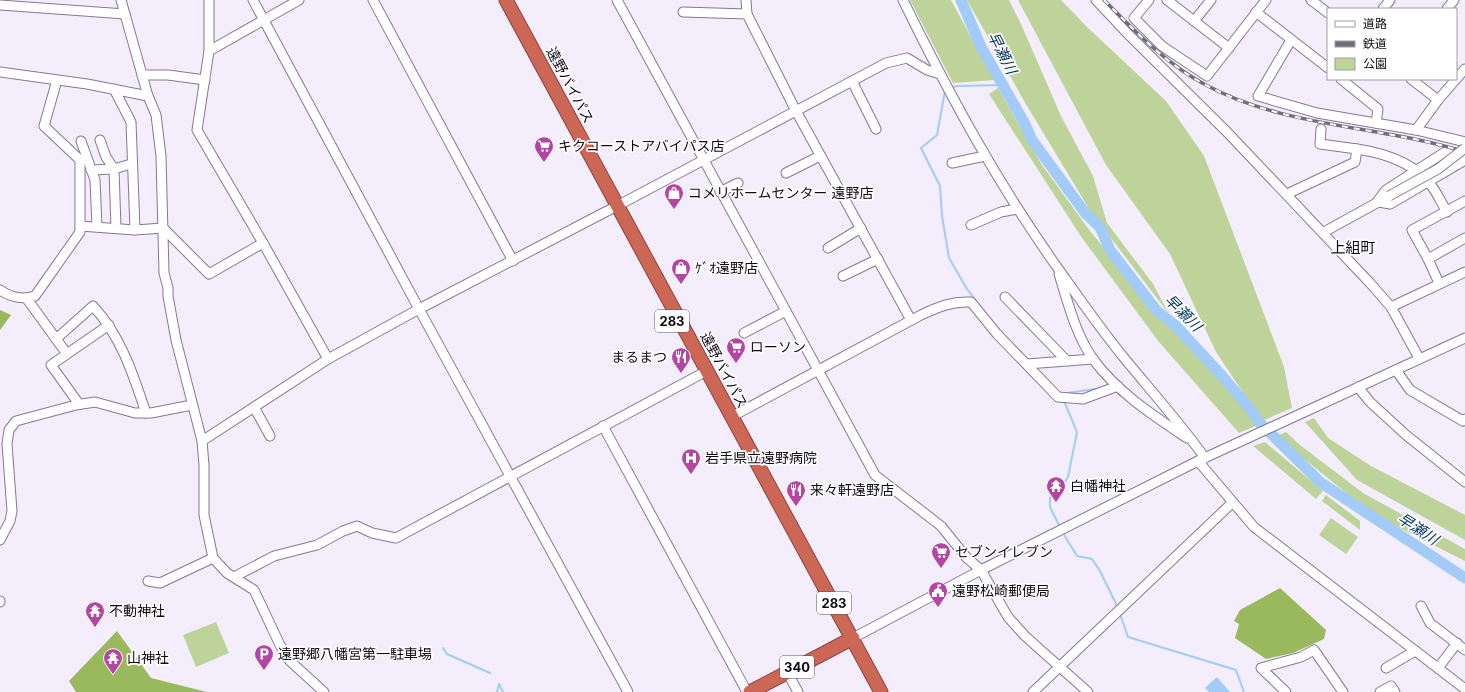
<svg xmlns="http://www.w3.org/2000/svg" width="1465" height="692" font-family="Inter,'Noto Sans JP',sans-serif">
<rect width="100%" height="100%" fill="#f4eefc"/>
<g fill="#bdd39a">
<path d="M910 0H951L994 80 953 83Z"/>
<path d="M967 0H1009L1021 24 1061 116 1093 176 1107 223 1153 284 1169 314 1091 212 1027 106Z"/>
<path d="M1018 0H1061L1087 27 1166 101 1204 156 1284 367 1292 408 1262 421 1216 352 1170 254 1106 165Z"/>
<path d="M998 88 1042 165 1090 231 1157 312 1221 378 1258 425 1239 433 1159 342 1082 238 989 94Z"/>
<path d="M1314 418 1328 438 1371 466 1465 515V540L1357 480 1305 422Z"/>
<path d="M1286 432 1300 445 1363 493 1465 549V561L1372 514 1276 436Z"/>
<path d="M1265 442 1323 491 1316 499 1253 446Z"/>
<path d="M1326 495 1360 521V530L1322 501Z"/>
<path d="M1331 518 1358 537 1346 554 1319 535Z"/>
<path d="M216 622 229 653 196 667 183 635Z"/>
</g>
<g fill="#99b95c">
<path d="M0 310 11 315 0 330Z"/>
<path d="M1280 588 1326 630 1324 639 1293 653 1266 659 1235 638 1239 624 1234 621 1240 610Z"/>
<path d="M117 631 151 678 207 692H76L69 681Z"/>
</g>
<path fill="#a3cbf7" d="M1217 677 1230 692H1209L1205 688Z"/>
<g fill="none" stroke-linecap="round" stroke-linejoin="round">
<g stroke="#a3cbf7" stroke-width="2">
<path d="M951 88 957 86 1003 85"/>
<path d="M945 91 937 135 921 148 940 186 942 216 949 258 967 289 976 301"/>
<path d="M994 324 1018 350"/>
<path d="M1067 393 1102 388"/>
<path d="M1060 527 1050 507V498L1061 488 1068 477 1077 432 1064 401"/>
<path d="M1063 533 1077 556 1092 559 1100 571 1118 608"/>
<path d="M1120 614 1128 637 1236 670 1244 692"/>
<path d="M443 648 447 654 490 673"/>
<path d="M497 692 499 684 503 692"/>
</g>
<path stroke="#a3cbf7" stroke-width="11" d="M961 0 981 47 1025 124 1032 140 1086 214 1100 227 1110 250 1157 311 1175 325 1223 377 1251 410 1259 422 1320 482 1465 578"/>
<defs>
<g id="minor">
<path d="M121 0 148 96 156 115 161 156 164 273 168 288V296L176 340 202 441 204 465V515L213 558 227 573 254 590 280 645 290 661 324 692"/>
<path d="M209 0V51L197 130 263 243 328 359"/>
<path d="M253 0 419 309 628 692"/>
<path d="M373 0 513 261"/>
<path d="M617 0 875 475 941 526 966 557 981 570 1008 617 1025 636 1088 692"/>
<path d="M746 0 747 14"/>
<path d="M903 0C949 94 996 181 1057 267 1079 298 1101 330 1125 359 1152 392 1180 423 1205 458"/>
<path d="M1096 0 1127 33 1228 133 1370 283 1391 307 1419 358"/>
<path d="M1149 0 1134 18 1162 46 1207 76 1266 0"/>
<path d="M1167 0 1229 48"/>
<path d="M1311 0 1328 13"/>
<path d="M0 5 125 14"/>
<path d="M1383 9 1390 0"/>
<path d="M1447 9 1454 0"/>
<path d="M683 12 747 14 796 111 911 320"/>
<path d="M1256 12 1328 68"/>
<path d="M1194 21 1211 0"/>
<path d="M1291 40 1258 96 1317 113 1416 130 1465 142"/>
<path d="M209 51 299 0"/>
<path d="M0 72 87 84 148 96"/>
<path d="M142 75H168L205 80"/>
<path d="M1341 79 1378 109 1376 123"/>
<path d="M1411 79 1438 100"/>
<path d="M852 81 876 129"/>
<path d="M114 89 131 122 135 230"/>
<path d="M1416 130 1438 100 1465 69"/>
<path d="M100 140 106 157 114 169"/>
<path d="M81 141 95 180 97 227"/>
<path d="M1357 149C1384 153 1416 163 1433 188 1438 195 1442 204 1447 212"/>
<path d="M952 163 985 156"/>
<path d="M91 170 114 169"/>
<path d="M786 173 820 156"/>
<path d="M720 192 738 183"/>
<path d="M1287 194 1355 162 1357 149 1320 144 1321 129"/>
<path d="M1377 202 1386 190 1445 152 1465 158"/>
<path d="M1379 202 1390 204 1465 160"/>
<path d="M617 206 886 63 907 58 927 70 940 74"/>
<path d="M971 225 1001 212 1017 209"/>
<path d="M80 226 135 230 163 228 209 274 263 243"/>
<path d="M116 228 114 169 131 164"/>
<path d="M1324 232 1382 200"/>
<path d="M828 248 861 228"/>
<path d="M1428 259 1465 238"/>
<path d="M1059 274C1068 303 1076 335 1093 359 1117 392 1154 416 1187 438"/>
<path d="M843 276 878 259"/>
<path d="M1439 283 1428 259 1412 230 1465 201"/>
<path d="M0 290C10 297 23 300 35 296L80 232V160L44 126 57 80"/>
<path d="M1005 297 1067 361"/>
<path d="M27 299 67 354"/>
<path d="M1391 307 1465 272"/>
<path d="M744 333 786 311"/>
<path d="M56 339 93 306C121 336 133 374 146 413"/>
<path d="M1027 364 1093 359"/>
<path d="M1396 370 1410 390 1463 421 1465 419"/>
<path d="M1358 387 1370 402 1406 435 1465 482"/>
<path d="M79 404 51 365 109 325"/>
<path d="M254 407 270 436"/>
<path d="M731 417 921 315C938 307 952 301 971 302L997 334 1058 397 1083 399 1118 386"/>
<path d="M603 426 747 692"/>
<path d="M202 441 328 359 419 309 611 209"/>
<path d="M1198 461 1254 527 1465 689"/>
<path d="M0 540 10 521 12 511 7 444 9 430 16 421 76 405 95 402 135 413H151L192 405"/>
<path d="M234 577 274 556 317 545 343 531 357 526 372 533 396 538 701 374"/>
<path d="M148 581 160 583 213 558"/>
<path d="M0 601V602"/>
<path d="M1421 606 1430 623 1465 650"/>
<path d="M853 638 981 570 1198 461 1465 338"/>
<path d="M1386 668 1415 651"/>
<path d="M1438 668 1457 643"/>
<path d="M787 672 798 692"/>
<path d="M1033 692 1232 503"/>
<path d="M1286 692 1261 668 1301 657 1314 650 1343 692"/>
<path d="M1380 692 1391 686 1395 692"/>
</g>
<g id="highway">
<path d="M506 0 881 692"/>
<path d="M750 692 853 638"/>
</g>
</defs>
<use href="#minor" stroke="#857796" stroke-width="11"/>
<use href="#highway" stroke="#8a453f" stroke-width="15"/>
<use href="#minor" stroke="#fff" stroke-width="9"/>
<use href="#highway" stroke="#c65" stroke-width="13"/>
<defs>
<path id="rail" d="M1104 0C1135 31 1165 63 1204 84 1284 128 1379 125 1465 152"/>
</defs>
<use href="#rail" stroke="#736d7a" stroke-width="3.5"/>
<use href="#rail" stroke="#fff" stroke-width="2" stroke-dasharray="6" stroke-linecap="butt"/>
<defs>
<path id="minor-bridge" d="M1389 196 1438 169 1465 148"/>
</defs>
<use href="#minor-bridge" stroke="#857796" stroke-width="11" stroke-linecap="butt"/>
<use href="#minor-bridge" stroke="#fff" stroke-width="9"/>
</g>
<defs>
<symbol id="supermarket-pin" viewBox="-11 -11 22 30"><path d="M0 17L-7.5 6A9.5 9.5 0 1 1 7.5 6Z" fill="#b446a3" stroke="#fff"/><path d="M-6-5.5h2.5l.6 2H6L4.5 2H-2.5L-4.4-4H-6ZM-1.5 3.2a1.3 1.3 0 1 0 .1 0ZM3 3.2a1.3 1.3 0 1 0 .1 0Z" fill="#fff"/></symbol>
<symbol id="shop-pin" viewBox="-11 -11 22 30"><path d="M0 17L-7.5 6A9.5 9.5 0 1 1 7.5 6Z" fill="#b446a3" stroke="#fff"/><path d="M-5-2.5h2.3a2.7 3.5 0 0 1 5.4 0H5L5.5 6h-11ZM-1.5-2.5h3a1.5 2.3 0 0 0-3 0Z" fill="#fff"/></symbol>
<symbol id="restaurant-pin" viewBox="-11 -11 22 30"><path d="M0 17L-7.5 6A9.5 9.5 0 1 1 7.5 6Z" fill="#b446a3" stroke="#fff"/><path d="M-5-6h1v4h1v-4h1v4h1v-4h1v5L-1.5 .5V6h-2V.5L-5-1ZM5-6V6H3V1.5H1.5Q1.5-4 5-6Z" fill="#fff"/></symbol>
<symbol id="hospital-pin" viewBox="-11 -11 22 30"><path d="M0 17L-7.5 6A9.5 9.5 0 1 1 7.5 6Z" fill="#b446a3" stroke="#fff"/><path d="M-5-5h3v3.5h4V-5h3V5h-3V1.5h-4V5h-3Z" fill="#fff"/></symbol>
<symbol id="temple-pin" viewBox="-11 -11 22 30"><path d="M0 17L-7.5 6A9.5 9.5 0 1 1 7.5 6Z" fill="#b446a3" stroke="#fff"/><path d="M0-6L5-2H3V0L6.5 2.5H4V6H1.5V3h-3V6H-4V2.5H-6.5L-3 0V-2H-5Z" fill="#fff"/></symbol>
<symbol id="civic-pin" viewBox="-11 -11 22 30"><path d="M0 17L-7.5 6A9.5 9.5 0 1 1 7.5 6Z" fill="#b446a3" stroke="#fff"/><path d="M-.6-6.5H3V-4.5H.6V-3L4-1V1h2V6H-6V1h2V-1L-.6-3ZM-1.2 2.5V6h2.4V2.5Z" fill="#fff"/></symbol>
<symbol id="parking-pin" viewBox="-11 -11 22 30"><path d="M0 17L-7.5 6A9.5 9.5 0 1 1 7.5 6Z" fill="#b446a3" stroke="#fff"/><path d="M-3.5-5.5H1a3.5 3.5 0 0 1 0 7H-1V5.5H-3.5ZM-1-3.4V-.6H.8a1.4 1.4 0 0 0 0-2.8Z" fill="#fff"/></symbol>
</defs>
<g fill-rule="evenodd">
<use href="#supermarket-pin" x="533" y="135" width="22" height="30"/>
<use href="#shop-pin" x="663" y="182" width="22" height="30"/>
<use href="#shop-pin" x="670" y="257" width="22" height="30"/>
<use href="#supermarket-pin" x="725" y="336" width="22" height="30"/>
<use href="#restaurant-pin" x="670" y="346" width="22" height="30"/>
<use href="#hospital-pin" x="680" y="447" width="22" height="30"/>
<use href="#temple-pin" x="1045" y="475" width="22" height="30"/>
<use href="#restaurant-pin" x="785" y="479" width="22" height="30"/>
<use href="#supermarket-pin" x="930" y="541" width="22" height="30"/>
<use href="#civic-pin" x="927" y="580" width="22" height="30"/>
<use href="#temple-pin" x="84" y="600" width="22" height="30"/>
<use href="#parking-pin" x="253" y="643" width="22" height="30"/>
<use href="#temple-pin" x="102" y="647" width="22" height="30"/>
</g>
<g text-anchor="middle" stroke-width="3.5" stroke-linejoin="round" paint-order="stroke">
<g fill="#fff" stroke="#57535b" stroke-width="1">
<rect x="655" y="310" width="34" height="22" rx="3"/>
<rect x="817" y="592" width="34" height="22" rx="3"/>
<rect x="780" y="656" width="34" height="22" rx="3"/>
</g>
<g font-size="13" font-weight="bold" fill="#0f0915">
<text x="672" y="326">283</text>
<text x="834" y="608">283</text>
<text x="797" y="672">340</text>
</g>
<g font-size="14" fill="#0f0915" stroke="#fff">
<text transform="translate(570 85) rotate(62)" y="5">遠野バイパス</text>
<text transform="translate(724 370) rotate(62)" y="5">遠野バイパス</text>
</g>
<g font-size="14" fill="#0f0915" stroke="#fff" text-anchor="start">
<text x="558" y="151">キクコーストアバイパス店</text>
<text x="688" y="198">コメリホームセンター 遠野店</text>
<text x="695" y="273">ｹﾞｵ遠野店</text>
<text x="750" y="352">ローソン</text>
<text x="667" y="362" text-anchor="end">まるまつ</text>
<text x="705" y="463">岩手県立遠野病院</text>
<text x="1070" y="491">白幡神社</text>
<text x="810" y="495">来々軒遠野店</text>
<text x="955" y="557">セブンイレブン</text>
<text x="952" y="596">遠野松崎郵便局</text>
<text x="109" y="616">不動神社</text>
<text x="278" y="659">遠野郷八幡宮第一駐車場</text>
<text x="127" y="663">山神社</text>
</g>
<g font-size="15" font-style="italic" fill="#00325e" stroke="#fff">
<text transform="translate(1002 53) rotate(63)" y="5">早瀬川</text>
<text transform="translate(1183 313) rotate(45)" y="5">早瀬川</text>
<text transform="translate(1418 529) rotate(33)" y="5">早瀬川</text>
</g>
<g font-size="15" fill="#0f0915" stroke="#fff">
<text x="1353" y="253">上組町</text>
</g>
</g>
<rect x="1327" y="8" width="130" height="72" fill="#ffffff" stroke="#9f9da1"/>
<rect x="1335" y="21" width="20" height="6" fill="#ffffff" stroke="#9f9da1"/>
<text x="1363" y="28" font-size="12" fill="#0f0915">道路</text>
<rect x="1335" y="41" width="20" height="6" fill="#736d7a" stroke="#9f9da1"/>
<text x="1363" y="48" font-size="12" fill="#0f0915">鉄道</text>
<rect x="1335" y="58" width="20" height="12" fill="#bdd39a" stroke="#9f9da1"/>
<text x="1363" y="68" font-size="12" fill="#0f0915">公園</text>
</svg>
